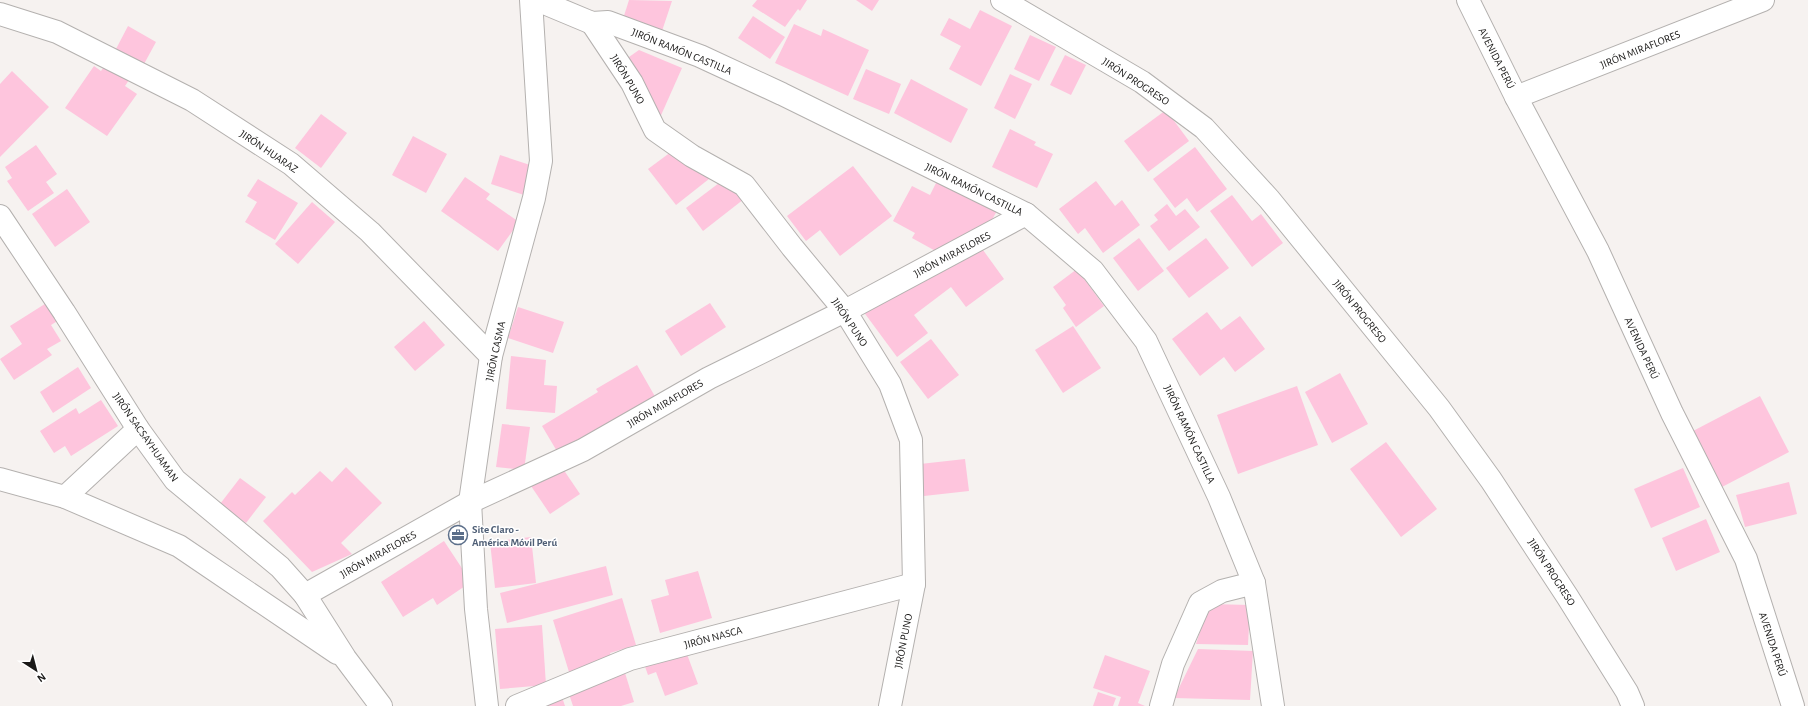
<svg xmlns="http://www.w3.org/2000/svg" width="1808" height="706" font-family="'Alegreya Sans',sans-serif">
<rect width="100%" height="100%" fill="#f6f2f0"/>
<g fill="#fec5dd">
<path d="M629 0 672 1 662 31 623 19Z"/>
<path d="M757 0H807L800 11 798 9 785 27 752 6Z"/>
<path d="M856 0H879L872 11Z"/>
<path d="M980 10 1012 26 981 86 949 69 961 46 940 35 949 18 970 29Z"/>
<path d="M753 16 785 37 770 59 738 38Z"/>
<path d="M794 24 821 36 823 29 869 50 848 96 775 63Z"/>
<path d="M128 26 156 42 144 64 116 49Z"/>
<path d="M1030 35 1056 47 1039 81 1014 69Z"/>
<path d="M639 50 682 68 658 122 624 66 629 57Z"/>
<path d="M1065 55 1086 65 1071 95 1050 85Z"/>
<path d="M108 61 131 77 125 86 137 94 107 136 65 108 94 66 101 71Z"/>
<path d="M866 69 901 84 889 114 853 99Z"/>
<path d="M12 71 49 107 0 157V84Z"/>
<path d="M1010 74 1032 84 1015 119 994 108Z"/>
<path d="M911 79 968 109 951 143 894 113Z"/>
<path d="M1166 110 1189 141 1148 172 1124 141Z"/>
<path d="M321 114 347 133 321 168 295 148Z"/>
<path d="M1010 129 1036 142 1034 145 1053 154 1037 188 992 167Z"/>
<path d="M413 136 447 154 426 193 392 175Z"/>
<path d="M36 145 57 174 46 182 54 193 28 211 7 181 12 178 5 167Z"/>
<path d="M1195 147 1227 189 1197 212 1187 198 1175 208 1153 179Z"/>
<path d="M675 149 714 175 676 205 648 169Z"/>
<path d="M500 155 533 166 524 195 491 184Z"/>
<path d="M853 166 892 216 840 256 820 230 806 241 787 216Z"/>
<path d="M465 177 490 194 486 199 519 222 498 251 441 211Z"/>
<path d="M727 177 744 199 703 231 686 208Z"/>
<path d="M939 177 998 209 984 234 941 254 912 238 915 233 893 221 912 186 930 195Z"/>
<path d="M258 179 298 203 275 240 245 222 257 202 247 196Z"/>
<path d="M1096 181 1115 206 1122 200 1140 225 1103 253 1085 228 1078 234 1059 209Z"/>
<path d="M67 189 90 222 55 247 32 214Z"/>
<path d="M1232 195 1252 221 1261 214 1283 243 1252 267 1210 211Z"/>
<path d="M312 202 335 222 298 264 275 244Z"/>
<path d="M1167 204 1176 216 1185 209 1200 227 1169 251 1150 226 1158 220 1154 215Z"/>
<path d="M1139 238 1164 271 1138 291 1113 258Z"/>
<path d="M1206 238 1229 268 1189 298 1166 268Z"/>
<path d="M983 250 1004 279 966 307 951 287 914 315 928 333 897 357 863 311 938 269Z"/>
<path d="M1077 269 1104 306 1076 327 1063 308 1066 305 1053 287Z"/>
<path d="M48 302 59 320 51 325 61 341 47 349 52 355 14 380 0 359 22 344 10 326Z"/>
<path d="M710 303 726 327 681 356 665 331Z"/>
<path d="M518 307 564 322 553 353 508 338Z"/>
<path d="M1207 312 1221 330 1240 316 1265 349 1235 372 1224 357 1200 376 1172 339Z"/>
<path d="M424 321 445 345 415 371 394 347Z"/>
<path d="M1073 326 1101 368 1063 393 1035 350Z"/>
<path d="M931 339 959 375 928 399 900 362Z"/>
<path d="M511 356 546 360 544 385 557 386 555 413 506 409Z"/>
<path d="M637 365 657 400 561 458 542 426 598 392 596 389Z"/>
<path d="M78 367 91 388 53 413 40 392Z"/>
<path d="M1340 373 1368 424 1332 443 1305 392Z"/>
<path d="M1297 386 1318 445 1238 474 1217 415Z"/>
<path d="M1760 396 1789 452 1722 487 1693 431Z"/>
<path d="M101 400 118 426 71 456 65 446 54 453 40 431 76 408 79 414Z"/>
<path d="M502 424 530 427 524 470 496 467Z"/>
<path d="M1386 442 1437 509 1401 537 1350 469Z"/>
<path d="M965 459 969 491 924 496 920 464Z"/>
<path d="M561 466 580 494 550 514 531 486Z"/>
<path d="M346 467 382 503 341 543 352 554 312 572 263 521 292 492 295 495 320 471 332 482Z"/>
<path d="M1683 468 1700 507 1651 528 1634 489Z"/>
<path d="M240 478 266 497 246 523 220 504Z"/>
<path d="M1789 482 1797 514 1745 527 1736 495Z"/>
<path d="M1706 519 1720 552 1676 571 1662 538Z"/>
<path d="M531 537 536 583 495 588 490 542Z"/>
<path d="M444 541 471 582 437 605 433 598 403 617 381 582Z"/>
<path d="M606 566 613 595 507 623 500 593Z"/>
<path d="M698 571 712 618 660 633 651 600 669 595 665 580Z"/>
<path d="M622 598 636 645 610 653 611 658 569 672 553 620Z"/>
<path d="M1209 604 1250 605 1248 645 1196 644Z"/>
<path d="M542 625 546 685 500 689 495 629Z"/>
<path d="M684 646 698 684 665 696 656 672 648 675 643 661Z"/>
<path d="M1198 649 1253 651 1250 700 1174 698Z"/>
<path d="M1105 655 1150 671 1138 703 1145 706H1118L1121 697 1093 688Z"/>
<path d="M625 673 634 702 621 706H573L568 691Z"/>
<path d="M1098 692 1116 698 1113 706H1093Z"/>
<path d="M562 697 565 706H536Z"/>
</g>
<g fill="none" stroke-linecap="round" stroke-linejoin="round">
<defs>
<g id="minor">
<path d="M537 0 592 23 608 22 700 56 782 94 1026 214 1093 271 1146 341 1219 497 1254 583 1273 706"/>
<path d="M1002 0 1142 82 1204 128 1269 199 1439 408 1491 480 1567 596 1627 692 1633 706"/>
<path d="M1468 0 1516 97 1598 251 1672 413 1746 559 1793 706"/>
<path d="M0 14 57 32 192 100 291 164 370 232 491 356"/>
<path d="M592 23 632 83 655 130 692 156 744 185 792 247 845 311 890 384 911 440 914 584 890 706"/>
<path d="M1516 97 1763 0"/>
<path d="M0 216 64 312 138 429 175 480 280 567 305 595 345 658 381 706"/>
<path d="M0 479 65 497 138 429"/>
<path d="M65 497 179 546 337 653"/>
<path d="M305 595 470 502 583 450 709 378 845 311 1026 214"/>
<path d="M487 706 476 609 470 502 491 356 534 198 541 161 531 0"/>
<path d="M517 706 630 659 914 584"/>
<path d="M1161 706 1173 664 1200 603 1222 591 1254 583"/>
</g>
</defs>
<use href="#minor" stroke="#b4b1af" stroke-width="24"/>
<use href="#minor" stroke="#fff" stroke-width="22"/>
</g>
<defs>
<symbol id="office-ring" viewBox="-11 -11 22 22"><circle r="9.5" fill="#fff" stroke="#5c6f8a" stroke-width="1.5"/><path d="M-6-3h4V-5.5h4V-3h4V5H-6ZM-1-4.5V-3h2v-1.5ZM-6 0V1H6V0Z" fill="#5c6f8a"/></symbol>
</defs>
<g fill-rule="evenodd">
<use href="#office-ring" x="447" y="524" width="22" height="22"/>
</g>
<g text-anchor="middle" stroke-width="3" stroke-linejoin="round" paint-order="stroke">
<g font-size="11" fill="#1a1918" stroke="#fff">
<text transform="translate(1640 49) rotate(-22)" y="4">JIRÓN MIRAFLORES</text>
<text transform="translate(682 51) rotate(22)" y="4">JIRÓN RAMÓN CASTILLA</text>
<text transform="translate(1497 58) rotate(63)" y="4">AVENIDA PERÚ</text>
<text transform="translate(628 79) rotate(59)" y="4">JIRÓN PUNO</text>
<text transform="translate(1136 81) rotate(33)" y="4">JIRÓN PROGRESO</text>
<text transform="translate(269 151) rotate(34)" y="4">JIRÓN HUARAZ</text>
<text transform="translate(974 189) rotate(26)" y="4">JIRÓN RAMÓN CASTILLA</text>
<text transform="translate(952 254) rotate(-28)" y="4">JIRÓN MIRAFLORES</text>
<text transform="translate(1360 311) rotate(51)" y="4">JIRÓN PROGRESO</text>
<text transform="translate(850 322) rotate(56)" y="4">JIRÓN PUNO</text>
<text transform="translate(1642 348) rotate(65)" y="4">AVENIDA PERÚ</text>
<text transform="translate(495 351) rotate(-78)" y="4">JIRÓN CASMA</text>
<text transform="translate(665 403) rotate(-30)" y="4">JIRÓN MIRAFLORES</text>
<text transform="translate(1190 434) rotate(65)" y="4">JIRÓN RAMÓN CASTILLA</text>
<text transform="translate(146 437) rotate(55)" y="4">JIRÓN SACSAYHUAMAN</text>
<text transform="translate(378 554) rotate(-29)" y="4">JIRÓN MIRAFLORES</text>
<text transform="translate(1552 572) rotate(57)" y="4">JIRÓN PROGRESO</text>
<text transform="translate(713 637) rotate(-15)" y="4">JIRÓN NASCA</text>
<text transform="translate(903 641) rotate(-79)" y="4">JIRÓN PUNO</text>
<text transform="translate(1773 644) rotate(72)" y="4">AVENIDA PERÚ</text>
</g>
<g font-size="11" font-weight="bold" fill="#4e5e75" stroke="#fff" text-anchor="start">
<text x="472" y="533">Site Claro -<tspan x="472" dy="13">América Móvil Perú</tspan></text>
</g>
</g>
<g transform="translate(36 670) rotate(144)" stroke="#ffffff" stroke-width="3" paint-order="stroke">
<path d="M0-3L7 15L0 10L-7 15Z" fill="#1a1918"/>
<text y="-6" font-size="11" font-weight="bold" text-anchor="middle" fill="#1a1918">N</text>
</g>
</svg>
